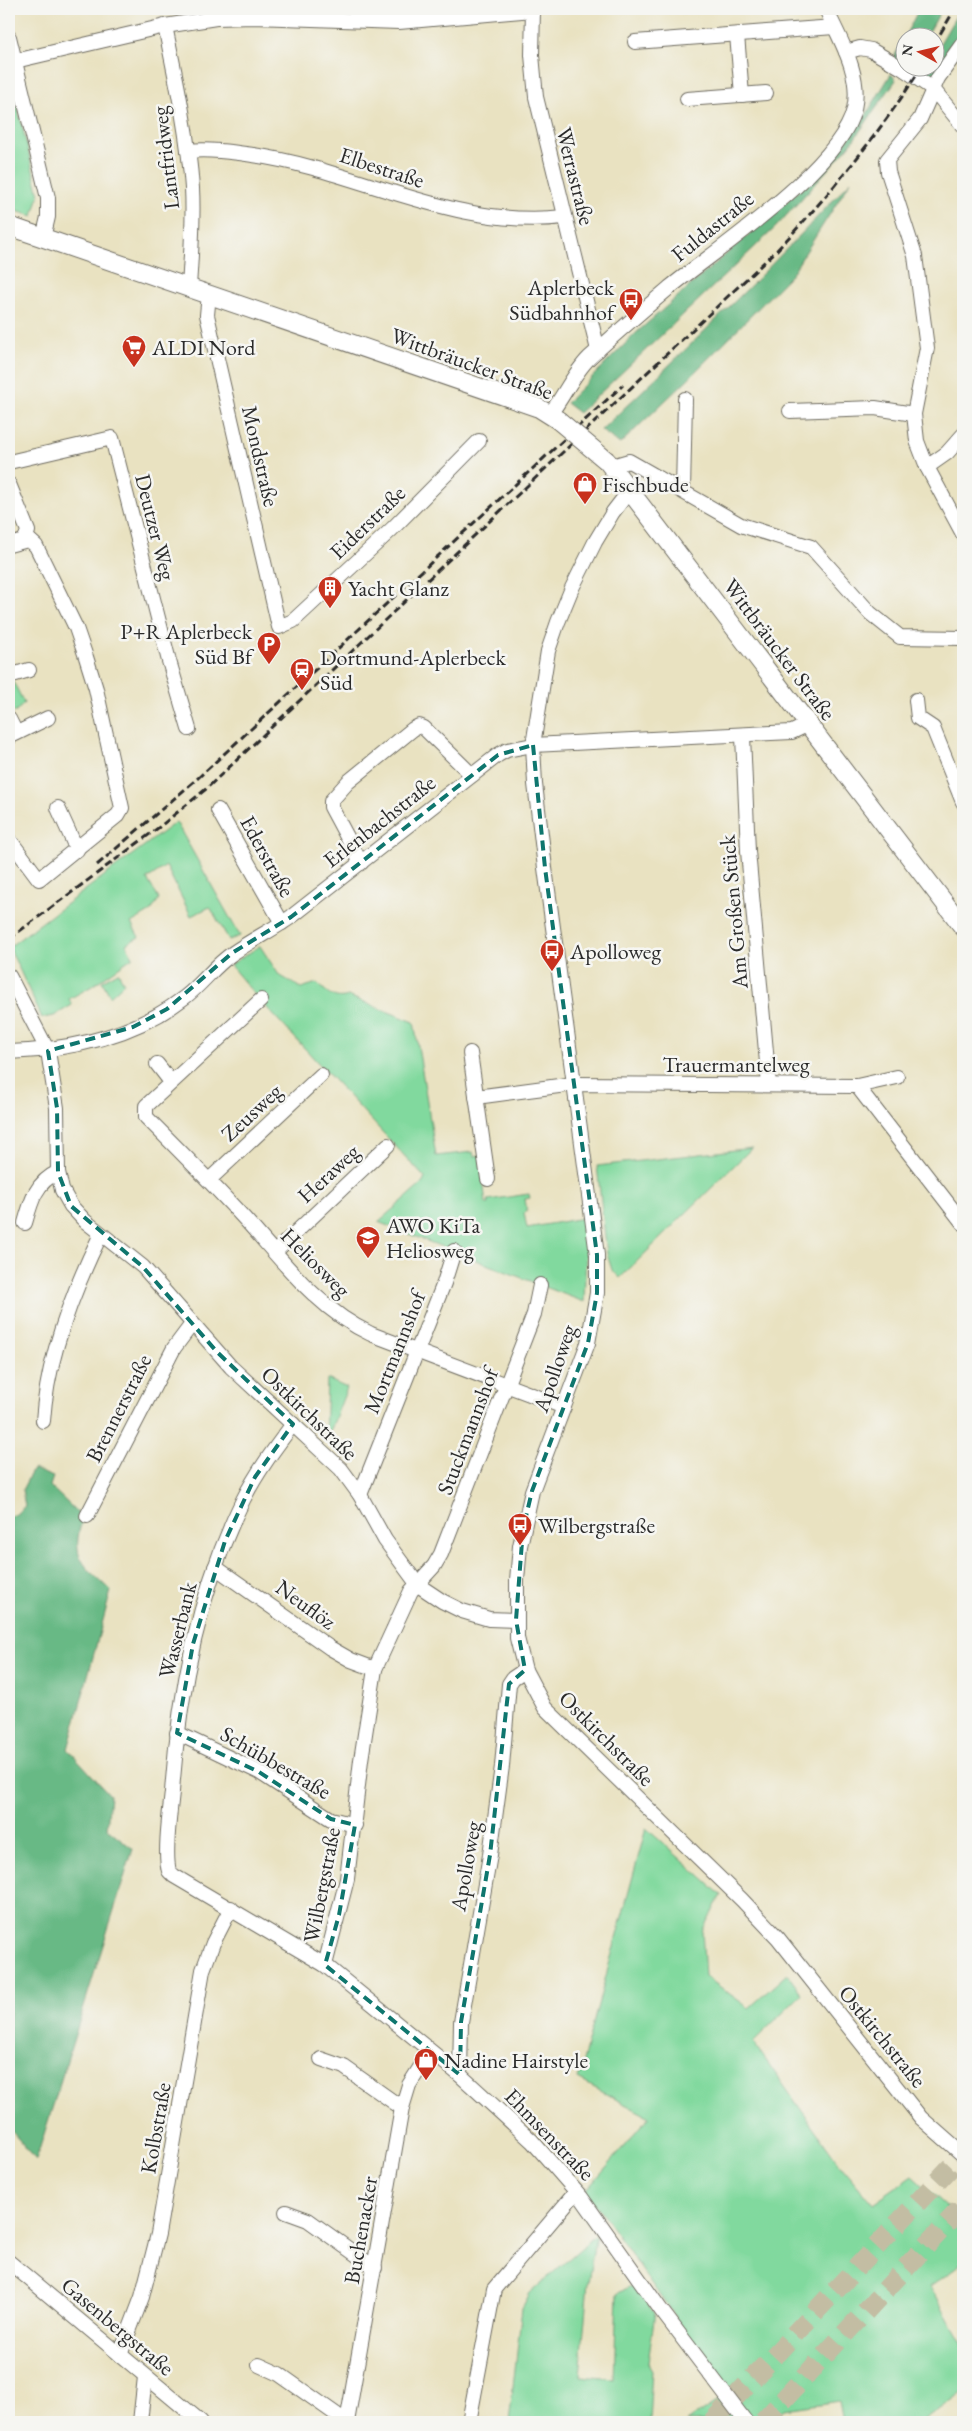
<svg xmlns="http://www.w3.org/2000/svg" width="972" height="2431" font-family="'EB Garamond',serif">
<rect width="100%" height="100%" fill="#f6f6f2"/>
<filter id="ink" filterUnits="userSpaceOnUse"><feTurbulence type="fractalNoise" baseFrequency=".02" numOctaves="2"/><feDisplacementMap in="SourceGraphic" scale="10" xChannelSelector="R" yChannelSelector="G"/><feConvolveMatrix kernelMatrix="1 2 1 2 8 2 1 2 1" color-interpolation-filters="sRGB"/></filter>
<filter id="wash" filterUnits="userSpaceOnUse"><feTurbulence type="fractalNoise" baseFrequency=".0096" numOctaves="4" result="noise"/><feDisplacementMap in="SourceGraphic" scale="20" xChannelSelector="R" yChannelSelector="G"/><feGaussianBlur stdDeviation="1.12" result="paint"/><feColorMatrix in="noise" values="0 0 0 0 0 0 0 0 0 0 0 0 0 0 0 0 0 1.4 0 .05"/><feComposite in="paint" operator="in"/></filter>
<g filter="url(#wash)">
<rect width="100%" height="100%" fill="#e9e2c1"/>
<g fill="#81d99e" stroke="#568264">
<path d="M17 105 39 195 33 216 9 209V149C12 139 9 119 9 106Z"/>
<path d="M12 679 24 703 16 712H9V681Z"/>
<path d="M176 822 240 936 229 940 210 907 191 916 166 866 147 879 159 899 151 911 131 923 139 937 126 944 133 957 92 986 69 999 72 1005 54 1016 42 1018 9 947Z"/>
<path d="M260 946 279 975 301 988 317 983C327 992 334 1001 348 996L414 1022 436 1156 473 1152 474 1156 480 1155 486 1204H489L488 1200 529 1194 530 1198 525 1199 527 1212 524 1213 527 1228 583 1218 586 1253 584 1302 378 1222 422 1184 425 1178 256 996 230 965Z"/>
<path d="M118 972 124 983 110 996 102 981Z"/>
<path d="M752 1148 620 1278 612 1270 607 1254 597 1166Z"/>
<path d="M327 1379 347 1388 326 1442 325 1441Z"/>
<path d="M646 1828 721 1895 702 1931 705 1976 749 2008 787 1974 802 1994 753 2042 841 2166 873 2204 913 2176 963 2221V2234L959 2239 963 2244V2262L930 2286 963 2344V2391L922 2422H843L839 2401 784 2409 767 2422H748L600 2210 584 2193 649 2117 578 2079Z"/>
<path d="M596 2235 588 2282 580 2376 614 2379 617 2294 634 2284 655 2313 648 2363 652 2370 649 2422H509L522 2308 530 2293Z"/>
<path d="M722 2398 738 2422H686Z"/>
</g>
<g fill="#68b985" stroke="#4a7258">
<path d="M919 9H942L926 37 904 38V66L893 59Z"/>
<path d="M960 9H963V30L935 74 923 73 925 68H934L935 52Z"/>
<path d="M891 74 896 80 850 145 776 227 579 413 566 403 636 333 828 165 864 118Z"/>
<path d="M851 181 791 275 689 378 620 444 601 430C687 349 771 268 851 181Z"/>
<path d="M33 1469 53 1477 50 1486 83 1518C69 1558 84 1565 111 1591L68 1749 110 1795 107 1828 133 1849 36 2160 9 2128V1516L15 1515 25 1506 22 1490Z"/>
</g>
</g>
<g filter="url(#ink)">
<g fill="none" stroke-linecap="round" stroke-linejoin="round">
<g stroke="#c3bda3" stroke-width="20" stroke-dasharray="20 10" stroke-linecap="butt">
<path d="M712 2422 963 2154"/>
<path d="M763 2422 963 2206"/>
</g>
<defs>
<g id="minor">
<path d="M533 9 532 55 536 97 598 350"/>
<path d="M165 26C176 79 188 133 192 188 194 221 191 254 189 287"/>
<path d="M737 35 742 95"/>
<path d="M9 37 48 198V217L43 238"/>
<path d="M635 42 834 27"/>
<path d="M963 43 938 78 920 119 887 160 888 172 915 256 927 348 914 414 917 441 927 467 963 534"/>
<path d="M846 52 860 48 871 50 902 68 933 89 963 126"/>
<path d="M15 61 165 26 216 18 254 17 399 22 533 10"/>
<path d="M687 99 766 93"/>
<path d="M188 151C210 149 231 152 253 155 358 170 454 230 564 217"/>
<path d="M209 294 207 315 279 627 293 621 392 529 479 441"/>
<path d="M790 411 875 408 914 414"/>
<path d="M550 414C564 396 573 374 589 358 615 334 642 311 669 288 717 249 841 167 854 109 862 74 840 40 826 9"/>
<path d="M9 462 112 438 169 661 189 729"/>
<path d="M612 466 629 461 741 525 811 547 870 613 900 637 963 638"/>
<path d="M927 467 947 453 963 435"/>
<path d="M9 484 28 531 26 537"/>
<path d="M630 490 613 512 595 542 572 588 558 622 548 651 533 745 535 784 545 868 597 1255V1293L588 1343 532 1491 520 1546 517 1580V1638L525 1670 545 1708 742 1900 778 1938 921 2118 963 2155"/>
<path d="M683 491 685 399"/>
<path d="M9 545 24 541 26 537"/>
<path d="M9 676 29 670"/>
<path d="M916 700 918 718 933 728 963 802"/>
<path d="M9 719 16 733"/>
<path d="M743 736 748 851 769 1085"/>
<path d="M9 737 48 718"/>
<path d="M58 808 77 850"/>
<path d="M218 810 282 923"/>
<path d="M9 839 39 879 118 815 122 808 96 689 86 657 76 628 36 546 26 537"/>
<path d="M361 863 331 807V801L348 782 413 729 419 726 424 728 472 775"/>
<path d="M9 976 48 1051 57 1108 58 1172 62 1190 71 1206 85 1221 143 1267 231 1367 341 1469 360 1495 385 1540 418 1585 442 1601 462 1611 489 1619 516 1620"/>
<path d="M261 1000 146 1106V1117C179 1150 212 1183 244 1218 282 1260 318 1310 371 1334L564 1407"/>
<path d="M9 1052C71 1050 135 1036 185 997 202 984 215 965 233 953 252 940 272 930 291 917L498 755 507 750 533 745 792 732 809 724"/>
<path d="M470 1053 488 1179"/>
<path d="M157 1064 171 1082"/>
<path d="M857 1086 963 1223"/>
<path d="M476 1097 574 1084 857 1086 897 1077"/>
<path d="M209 1180 321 1075"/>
<path d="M25 1223C31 1201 36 1182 58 1172"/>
<path d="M275 1252 388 1145"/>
<path d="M43 1421C47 1357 73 1291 101 1234"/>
<path d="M293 1424C275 1448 257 1472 243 1500 199 1590 179 1692 172 1792 170 1811 164 1854 169 1871L174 1876 325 1965 460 2075 532 2141 581 2197 661 2310 746 2422"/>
<path d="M360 1495 444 1283 454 1251"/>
<path d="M87 1516 174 1348 192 1324"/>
<path d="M215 1567 330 1648 351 1660 375 1669"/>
<path d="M177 1733 259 1772 331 1819 355 1825"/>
<path d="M325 1965 347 1879 361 1760 375 1669 411 1591 434 1566 441 1554 534 1314 540 1285"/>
<path d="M321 2059 344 2067 402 2108"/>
<path d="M460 2075 461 2022 490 1855 502 1766 509 1684 513 1678 525 1670"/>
<path d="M286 2212 308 2220 375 2268"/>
<path d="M9 2262 201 2422"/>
<path d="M120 2355 142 2297 158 2234 203 1970 213 1943 231 1908"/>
<path d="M259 2365 279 2374 347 2422"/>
<path d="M140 2422 145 2377"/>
<path d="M347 2422 402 2108 409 2085 430 2052"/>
<path d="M469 2422 494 2289 576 2192"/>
</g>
<g id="major">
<path d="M9 226 539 408 558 420"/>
<path d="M607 461 963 927"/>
</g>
</defs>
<use href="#minor" stroke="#6e6b60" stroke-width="16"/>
<use href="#major" stroke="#6e6b60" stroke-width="20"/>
<use href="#minor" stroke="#fff" stroke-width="14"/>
<use href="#major" stroke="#fff" stroke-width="18"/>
<g stroke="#2b2b2b" stroke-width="3" stroke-dasharray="8 4" stroke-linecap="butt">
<path d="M934 44 955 9"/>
<path d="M97 865 198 778 623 385"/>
<path d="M9 939 158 828 206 789 777 250C831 193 879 134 921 68"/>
</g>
<defs>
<path id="major-bridge" d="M558 420 607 461"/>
</defs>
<use href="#major-bridge" stroke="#6e6b60" stroke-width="20" stroke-linecap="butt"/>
<use href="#major-bridge" stroke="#fff" stroke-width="18"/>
</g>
</g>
<path fill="none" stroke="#0f766e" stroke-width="4" stroke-dasharray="10 6" stroke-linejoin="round" d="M533 745 545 868 597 1255V1293L588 1343 532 1491 523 1529 516 1620 525 1670 509 1684 490 1855 461 2022 460 2075 325 1965 339 1915 355 1825 331 1819 259 1772 177 1733 193 1644 225 1541 255 1477 293 1424 217 1352 143 1267 71 1206 58 1172 57 1108 48 1051 133 1027 167 1009 232 953 291 917 498 755Z"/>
<defs>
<symbol id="bus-pin" viewBox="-11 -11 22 30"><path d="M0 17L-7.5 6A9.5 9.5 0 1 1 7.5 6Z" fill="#c8321e" stroke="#f6f6f2"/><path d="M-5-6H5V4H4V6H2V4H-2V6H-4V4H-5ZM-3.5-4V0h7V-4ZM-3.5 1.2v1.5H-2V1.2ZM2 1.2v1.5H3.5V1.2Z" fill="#fff"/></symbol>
<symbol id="supermarket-pin" viewBox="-11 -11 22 30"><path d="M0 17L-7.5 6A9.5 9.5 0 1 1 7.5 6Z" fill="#c8321e" stroke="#f6f6f2"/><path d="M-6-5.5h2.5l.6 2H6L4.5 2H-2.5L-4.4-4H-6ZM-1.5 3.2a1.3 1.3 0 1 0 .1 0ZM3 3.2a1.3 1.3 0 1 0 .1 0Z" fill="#fff"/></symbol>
<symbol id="shop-pin" viewBox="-11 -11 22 30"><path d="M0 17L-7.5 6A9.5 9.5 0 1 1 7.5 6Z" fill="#c8321e" stroke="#f6f6f2"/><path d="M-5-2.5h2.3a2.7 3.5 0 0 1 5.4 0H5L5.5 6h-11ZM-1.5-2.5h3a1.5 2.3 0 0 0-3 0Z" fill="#fff"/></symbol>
<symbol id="building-pin" viewBox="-11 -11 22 30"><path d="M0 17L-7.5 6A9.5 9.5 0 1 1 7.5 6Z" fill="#c8321e" stroke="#f6f6f2"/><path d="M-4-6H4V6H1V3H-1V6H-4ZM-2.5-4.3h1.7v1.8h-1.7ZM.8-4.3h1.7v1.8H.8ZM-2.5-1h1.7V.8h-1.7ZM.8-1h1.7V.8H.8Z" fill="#fff"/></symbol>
<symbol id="parking-pin" viewBox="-11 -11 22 30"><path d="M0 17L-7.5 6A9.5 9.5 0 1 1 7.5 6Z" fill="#c8321e" stroke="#f6f6f2"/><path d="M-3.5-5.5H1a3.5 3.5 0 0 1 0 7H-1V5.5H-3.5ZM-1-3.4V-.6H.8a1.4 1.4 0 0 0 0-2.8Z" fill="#fff"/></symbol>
<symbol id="station-pin" viewBox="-11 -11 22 30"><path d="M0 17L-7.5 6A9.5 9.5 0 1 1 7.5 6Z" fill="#c8321e" stroke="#f6f6f2"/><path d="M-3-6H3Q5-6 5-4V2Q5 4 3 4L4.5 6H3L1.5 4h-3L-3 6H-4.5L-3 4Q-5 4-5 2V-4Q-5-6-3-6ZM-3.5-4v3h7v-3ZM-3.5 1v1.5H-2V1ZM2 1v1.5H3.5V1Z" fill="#fff"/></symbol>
<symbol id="school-pin" viewBox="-11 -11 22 30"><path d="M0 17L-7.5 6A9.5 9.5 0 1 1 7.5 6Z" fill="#c8321e" stroke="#f6f6f2"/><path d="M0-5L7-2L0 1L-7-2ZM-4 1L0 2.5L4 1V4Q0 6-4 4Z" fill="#fff"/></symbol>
</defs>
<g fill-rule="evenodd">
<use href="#bus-pin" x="617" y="286" width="28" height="38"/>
<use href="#supermarket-pin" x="120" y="333" width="28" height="38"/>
<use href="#shop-pin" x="571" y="470" width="28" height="38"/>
<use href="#building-pin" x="316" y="574" width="28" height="38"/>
<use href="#parking-pin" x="255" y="630" width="28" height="38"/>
<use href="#station-pin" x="288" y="656" width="28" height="38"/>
<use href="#bus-pin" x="538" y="937" width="28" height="38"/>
<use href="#school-pin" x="354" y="1224" width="28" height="38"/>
<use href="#bus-pin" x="506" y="1511" width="28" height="38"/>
<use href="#shop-pin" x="412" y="2046" width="28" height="38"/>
</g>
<g text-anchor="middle" stroke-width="5" stroke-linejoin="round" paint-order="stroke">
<g font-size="22" fill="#2b2b2b" stroke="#f6f6f2">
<text transform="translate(165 158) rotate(-97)" y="8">Lantfridweg</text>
<text transform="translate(382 167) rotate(18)" y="8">Elbestraße</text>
<text transform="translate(576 176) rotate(76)" y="8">Werrastraße</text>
<text transform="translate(712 226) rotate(-39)" y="8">Fuldastraße</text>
<text transform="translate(472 363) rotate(20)" y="8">Wittbräucker Straße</text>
<text transform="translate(261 456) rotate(77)" y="8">Mondstraße</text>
<text transform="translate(367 522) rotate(-44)" y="8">Eiderstraße</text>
<text transform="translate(156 527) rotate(76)" y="8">Deutzer Weg</text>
<text transform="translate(780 649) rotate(53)" y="8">Wittbräucker Straße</text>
<text transform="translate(379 821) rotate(-38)" y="8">Erlenbachstraße</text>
<text transform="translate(268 856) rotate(61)" y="8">Ederstraße</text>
<text transform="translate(733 912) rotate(-95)" y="8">Am Großen Stück</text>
<text x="736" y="1072">Trauermantelweg</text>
<text transform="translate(251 1112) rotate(-43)" y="8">Zeusweg</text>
<text transform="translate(328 1173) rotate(-43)" y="8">Heraweg</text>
<text transform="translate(316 1262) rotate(45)" y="8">Heliosweg</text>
<text transform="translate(394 1352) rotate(-68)" y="8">Mortmannshof</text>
<text transform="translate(554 1368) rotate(-71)" y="8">Apolloweg</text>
<text transform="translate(118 1408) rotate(-63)" y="8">Brennerstraße</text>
<text transform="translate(310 1413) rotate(44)" y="8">Ostkirchstraße</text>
<text transform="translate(467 1431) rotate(-69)" y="8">Stuckmannshof</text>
<text transform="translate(306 1604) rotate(36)" y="8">Neuflöz</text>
<text transform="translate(177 1630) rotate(-76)" y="8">Wasserbank</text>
<text transform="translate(607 1738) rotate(45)" y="8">Ostkirchstraße</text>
<text transform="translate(276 1762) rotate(30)" y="8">Schübbestraße</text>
<text transform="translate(465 1866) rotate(-80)" y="8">Apolloweg</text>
<text transform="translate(321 1885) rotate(-79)" y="8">Wilbergstraße</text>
<text transform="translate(883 2036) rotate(51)" y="8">Ostkirchstraße</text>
<text transform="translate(155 2128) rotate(-80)" y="8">Kolbstraße</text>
<text transform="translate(550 2134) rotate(46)" y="8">Ehmsenstraße</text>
<text transform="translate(360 2230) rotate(-80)" y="8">Buchenacker</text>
<text transform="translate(118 2326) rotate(40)" y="8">Gasenbergstraße</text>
</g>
<g font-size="22" fill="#2b2b2b" stroke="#f6f6f2" text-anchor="start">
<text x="614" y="295" text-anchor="end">Aplerbeck<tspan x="614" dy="25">Südbahnhof</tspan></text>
<text x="152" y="355">ALDI Nord</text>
<text x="602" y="492">Fischbude</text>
<text x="348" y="596">Yacht Glanz</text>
<text x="252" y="639" text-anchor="end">P+R Aplerbeck<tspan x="252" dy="25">Süd Bf</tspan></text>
<text x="320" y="665">Dortmund-Aplerbeck<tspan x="320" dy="25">Süd</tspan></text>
<text x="570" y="959">Apolloweg</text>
<text x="386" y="1233">AWO KiTa<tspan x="386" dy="25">Heliosweg</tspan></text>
<text x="538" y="1533">Wilbergstraße</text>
<text x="444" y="2068">Nadine Hairstyle</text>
</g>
</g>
<rect width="972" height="2431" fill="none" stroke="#f6f6f2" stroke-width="30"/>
<g transform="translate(920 52) rotate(278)"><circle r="24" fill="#f6f6f2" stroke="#a5a5a2"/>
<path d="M0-4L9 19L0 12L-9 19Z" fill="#c8321e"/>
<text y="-8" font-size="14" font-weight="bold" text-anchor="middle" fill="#2b2b2b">N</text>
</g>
</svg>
